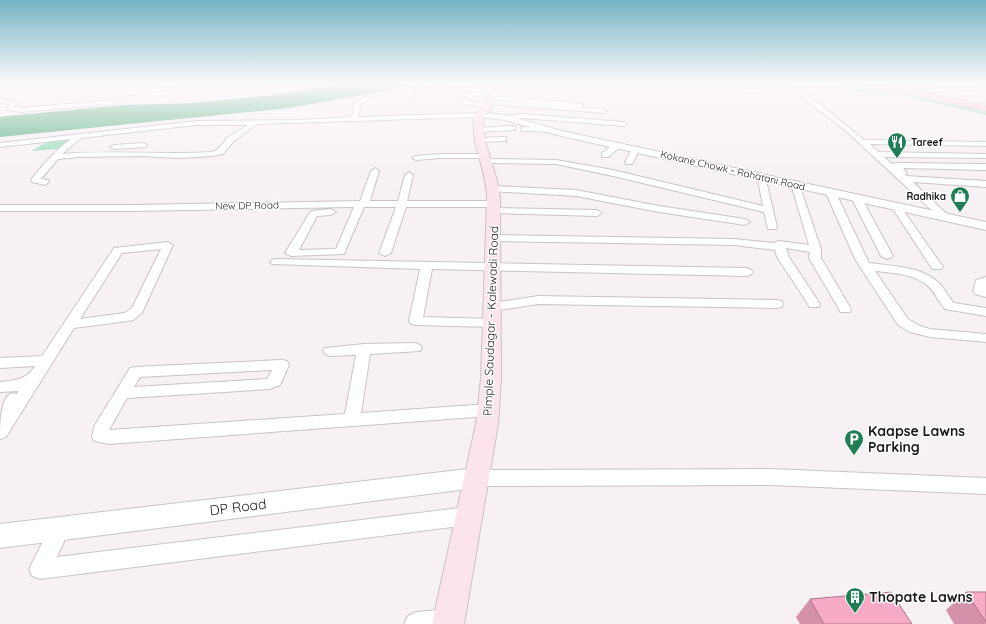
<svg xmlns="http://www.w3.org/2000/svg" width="986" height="624" font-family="Quicksand,sans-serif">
<rect width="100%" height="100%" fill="#f8f1f3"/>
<g fill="#a2dfbe">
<path d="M790 84H849L891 91 885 96 834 86H794Z"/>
<path d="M912 95 986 111V115L907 97Z"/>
<path d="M77 136 59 149 32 151 49 140Z"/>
</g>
<path fill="#68b58f" d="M340 84H413L386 91 289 108 0 137V117L7 116 124 105 193 103 267 96Z"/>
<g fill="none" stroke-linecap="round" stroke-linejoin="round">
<defs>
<g id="minor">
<path d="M182 84H194L191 86 114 97 111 95 114 93Z"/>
<path d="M423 84H434L412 89 415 94 410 98H406L405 97 409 94 405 88 406 87Z"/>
<path d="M434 84H441L447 86 490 88 493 90 490 92 455 90 459 92 468 101 487 103V101L489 100 540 104 489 99 488 98 491 96 580 103 583 105 582 108 604 109 607 111 604 113 489 104V106L487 107 464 104 455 94Z"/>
<path d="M730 84H789L820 104 864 140 986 142V146L870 144 878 152 986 154V158L884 157 892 164 896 163 986 164V170L903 168 907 173 905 175 906 176 986 181V187L913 182 950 217 949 219H941L846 131 795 92C777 81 745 94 730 84Z"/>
<path d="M986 85V89L938 91 927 94 924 92 938 87Z"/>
<path d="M8 88 13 89 0 95V91Z"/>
<path d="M367 96 370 98 369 99 360 104 359 117 480 113 483 115 480 117 257 124 233 142 223 154 212 156 179 158 141 156 79 157 58 159 41 179 48 180 49 182 45 185 32 182 31 180C42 165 56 150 71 139L0 147V143L196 121 301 120 352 117 355 102ZM196 125H248L227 138 217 150 212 152C162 155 112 150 62 154L81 138Z"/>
<path d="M0 99 14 101 16 104 14 107 21 108 112 100 115 102 112 104 21 112 8 110 7 109 10 104 0 103Z"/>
<path d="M985 102 986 106 983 105V103Z"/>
<path d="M522 114 624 122 627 124 624 126 522 118 505 120 502 118 505 116Z"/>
<path d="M512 126H515V130L478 132 474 130 478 128Z"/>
<path d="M521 127 549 128 553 130 549 132 524 131H521Z"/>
<path d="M503 137H506V141L479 142 475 140 479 138Z"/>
<path d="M143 143 147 145 146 147 114 149 110 147 114 145Z"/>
<path d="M615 143H621L622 145 608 157H602V153Z"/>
<path d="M633 147H639L640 149 632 164H626L625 162Z"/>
<path d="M440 154H484L488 156 484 158H440L416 160 412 158 416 156Z"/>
<path d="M483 159 556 160 613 170 763 206 757 176 761 173 765 176 777 227 776 229H768L764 212 613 176 556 164 486 163 482 161Z"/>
<path d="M375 168 379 171 370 201H398L405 175 409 172 413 175 407 201H494L499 204 494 207H406L391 253 385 256 379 253 396 207H364L344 254 291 256 285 253 311 211 331 209 336 212 331 215 317 216 299 250 336 249 354 207 134 211H0V205H134L360 201 371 171Z"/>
<path d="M795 181 799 184 821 249V258L851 309 850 312H840L839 309 809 258 810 252 786 248 789 257 820 304 819 307H809L808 304 777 257 775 250 734 245 494 241 489 238 494 235 734 239 774 243 779 241 809 245 791 184Z"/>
<path d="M493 186 576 190 659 206 745 219 750 222 745 225 659 212 576 196 490 191 488 189Z"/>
<path d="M830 188 835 191 869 263C891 266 922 266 939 283 945 289 948 297 954 303L986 308V316L945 309C939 303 936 295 931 289 918 274 893 273 875 271L908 319 920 326 930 329 986 334V342L930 337 910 332 898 325 855 259 825 191Z"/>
<path d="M856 194 861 197 893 256 891 258 887 259 881 256 851 197Z"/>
<path d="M896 203 899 204 943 267 941 269H933L931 267 891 206Z"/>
<path d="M494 208 597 210 602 213 597 216 491 213 489 211Z"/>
<path d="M168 242 173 245 142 313 133 320 128 321 74 328 6 437 0 439C0 426 0 387 17 394L18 391 0 392V382C15 380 26 380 35 366L0 368V358L42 356 114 248ZM161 249 132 308 124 313 80 319 122 253Z"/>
<path d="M276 259 747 268 751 270 753 272 751 274 747 276 432 269 423 317 492 319 497 320 499 323 497 326 492 327 416 325 411 324 409 321 420 269 272 264 270 262 272 260Z"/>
<path d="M986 277V297L975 294 973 291 976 280Z"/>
<path d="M538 296 777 300 782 301 783 304 782 307 777 308 538 304 493 311 488 310 487 307 488 304 493 303Z"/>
<path d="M415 343 420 345 422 348 420 351 370 354 361 413 489 404 495 406 497 410 495 414 489 416 109 444 94 441 92 436 95 425 130 368 135 367 282 360 287 361 289 365 280 385 270 389 127 398 109 430 345 414 356 355 330 356 325 354 323 351 325 348 364 344ZM272 370 267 379 134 387 140 377Z"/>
<path d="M770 469 986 478V494L770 485 476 486 470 483 467 478 470 473 476 470Z"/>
<path d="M468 507 475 510 478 516 475 522 468 525 40 579 32 576 29 569 53 521 60 519 67 521 70 528 57 557Z"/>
<path d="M448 609 456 612 459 620 458 624H404L408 616 416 612Z"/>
</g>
<g id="tertiary">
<path d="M477 113 505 115 562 131 986 222V230L561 136 505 120 480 117 476 115Z"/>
<path d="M476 468 484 471 487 478 484 485 476 488 0 548V524Z"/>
</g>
<path id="secondary" d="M496 84H504L489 112 484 115C480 144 498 170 500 198L501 378 498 424 464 624H432L476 424 481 378 487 198C487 169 469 143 475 114L481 110Z"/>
<path id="primary" d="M854 84H872L928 92 986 105V111L928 98 858 87Z"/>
</defs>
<use href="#minor" stroke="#c9c3c5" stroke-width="2"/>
<use href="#tertiary" stroke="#c9c3c5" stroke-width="2"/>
<use href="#secondary" stroke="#c9c3c5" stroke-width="2"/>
<use href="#primary" stroke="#d1d1d1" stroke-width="2"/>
<use href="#minor" fill="#fff" fill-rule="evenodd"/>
<use href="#tertiary" fill="#fff" fill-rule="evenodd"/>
<use href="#secondary" fill="#fce4ed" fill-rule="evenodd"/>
<use href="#primary" fill="#f8c9da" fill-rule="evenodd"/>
</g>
<g fill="#d492aa">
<path d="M966 592H986V624H954L946 610Z"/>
<path d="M810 599 912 624H800L796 617Z"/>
</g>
<g fill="#f7aac6" stroke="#ad778b">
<path d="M891 592 912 624H824L810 599Z"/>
<path d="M966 592H986V622Z"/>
</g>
<linearGradient id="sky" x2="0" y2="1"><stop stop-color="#75b4c4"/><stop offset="0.49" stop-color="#fcf9fa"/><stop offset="1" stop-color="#fcf9fa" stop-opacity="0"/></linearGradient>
<rect width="986" height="171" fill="url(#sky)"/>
<defs>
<symbol id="restaurant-pin" viewBox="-11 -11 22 30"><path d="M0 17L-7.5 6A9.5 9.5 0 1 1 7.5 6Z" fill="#1e7f57" stroke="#fff"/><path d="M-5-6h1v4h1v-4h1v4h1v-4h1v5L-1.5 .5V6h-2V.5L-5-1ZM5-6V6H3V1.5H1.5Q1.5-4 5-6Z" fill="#fff"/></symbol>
<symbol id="shop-pin" viewBox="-11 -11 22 30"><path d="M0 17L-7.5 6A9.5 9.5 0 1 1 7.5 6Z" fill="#1e7f57" stroke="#fff"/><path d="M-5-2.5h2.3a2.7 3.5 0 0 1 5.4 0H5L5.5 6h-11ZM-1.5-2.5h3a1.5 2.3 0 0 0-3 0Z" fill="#fff"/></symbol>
<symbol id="parking-pin" viewBox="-11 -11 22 30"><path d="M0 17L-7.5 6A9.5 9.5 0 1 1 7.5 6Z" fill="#1e7f57" stroke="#fff"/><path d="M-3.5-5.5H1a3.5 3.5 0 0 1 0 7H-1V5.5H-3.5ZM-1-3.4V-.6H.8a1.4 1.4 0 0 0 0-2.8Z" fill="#fff"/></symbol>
<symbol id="building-pin" viewBox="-11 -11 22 30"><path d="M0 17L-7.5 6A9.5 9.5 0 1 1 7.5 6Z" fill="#1e7f57" stroke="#fff"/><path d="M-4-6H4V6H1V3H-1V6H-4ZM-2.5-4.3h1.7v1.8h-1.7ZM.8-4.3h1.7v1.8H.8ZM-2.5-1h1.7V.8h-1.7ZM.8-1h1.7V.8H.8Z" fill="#fff"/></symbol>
</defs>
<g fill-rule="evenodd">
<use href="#restaurant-pin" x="886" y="131" width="22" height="30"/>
<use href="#shop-pin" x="949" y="185" width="22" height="30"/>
<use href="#parking-pin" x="843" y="428" width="22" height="30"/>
<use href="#building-pin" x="844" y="586" width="22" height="30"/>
</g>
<g text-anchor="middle" stroke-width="3" stroke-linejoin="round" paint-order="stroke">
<g font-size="10" font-weight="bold" fill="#1b191a" stroke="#fff" text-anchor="start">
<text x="911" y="146">Tareef</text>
<text x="946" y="200" text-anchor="end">Radhika</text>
</g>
<g font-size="10" fill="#1b191a" stroke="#fff">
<text transform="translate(733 170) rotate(13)" y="4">Kokane Chowk - Rahatani Road</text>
<text transform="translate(247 205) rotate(-1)" y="4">New DP Road</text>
</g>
<g font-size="12" fill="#1b191a" stroke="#fff">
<text transform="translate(491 321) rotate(-88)" y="4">Pimple Saudagar - Kalewadi Road</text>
</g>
<g font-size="14" font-weight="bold" fill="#1b191a" stroke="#fff" text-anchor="start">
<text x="868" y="436">Kaapse Lawns<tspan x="868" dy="16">Parking</tspan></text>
<text x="869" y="602">Thopate Lawns</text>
</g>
<g font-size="14" fill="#1b191a" stroke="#fff">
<text transform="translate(238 507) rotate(-7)" y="5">DP Road</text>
</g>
</g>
</svg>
